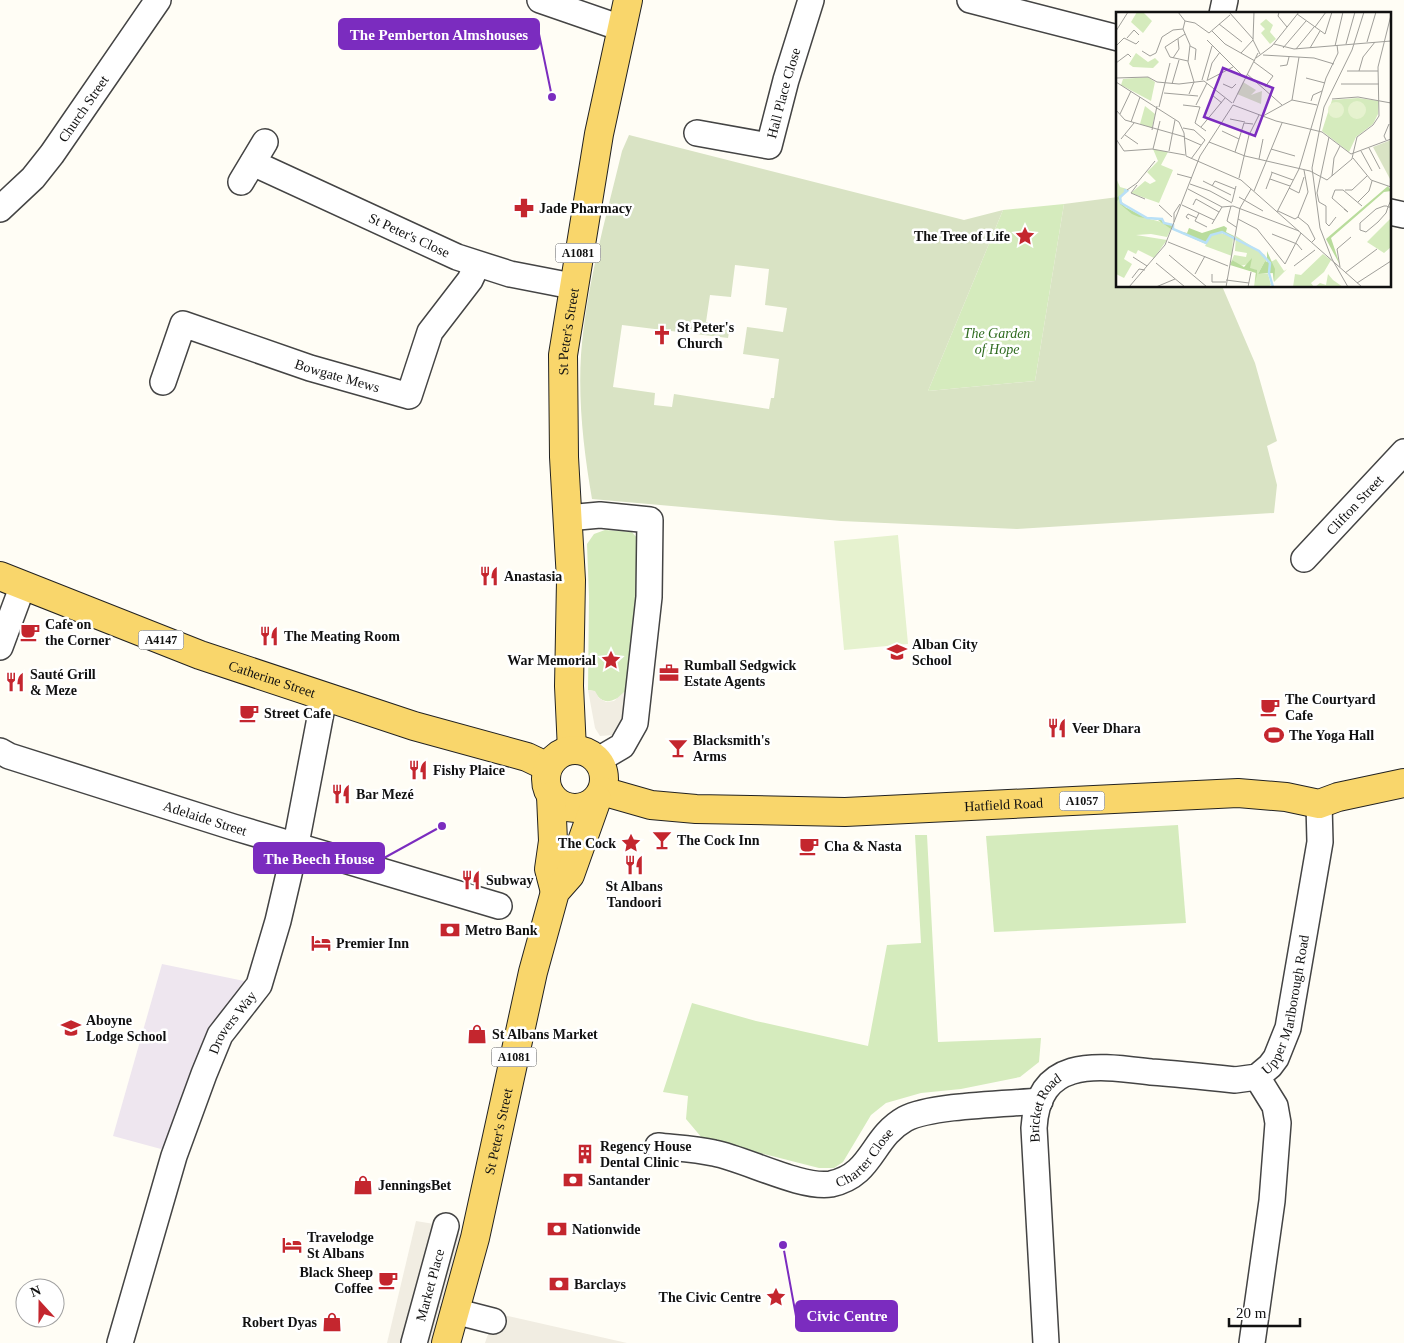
<svg xmlns="http://www.w3.org/2000/svg" width="1404" height="1343" font-family="Georgia,serif">
<rect width="100%" height="100%" fill="#fffdf5"/>
<path fill="#eee6ef" d="M162 964 249 982 172 1152 113 1136Z"/>
<g fill="#d5ebbd">
<path d="M1064 204 1035 381 928 391 1003 210Z"/>
<path d="M605 530 632 532 642 544 627 693C614 700 604 708 594 691L588 690 589 597 587 544 594 534Z"/>
<path d="M1178 825 1186 923 994 932 986 836Z"/>
<path d="M915 835H927L938 1042 1041 1038 1039 1062 1020 1077 961 1089 921 1093 886 1103 871 1115 843 1162 834 1168H819L702 1138 686 1119 688 1096 663 1092 692 1003 756 1021 868 1046 887 945 921 943Z"/>
</g>
<path fill="#d9e3c4" fill-rule="evenodd" d="M629 135 964 220 1003 210 928 391 1035 381 1064 204 1118 197V286H1222L1255 363 1277 441 1267 446 1277 485 1274 513 1017 529 841 521 592 499C584 452 578 403 581 355 586 286 606 218 622 151ZM735 265 769 269 765 305 787 308 783 332 747 327 743 354 779 359 774 398H771L769 409 674 394 672 407 654 405 655 393 613 387 622 325 728 338 730 326 706 322 710 295 731 297Z"/>
<path fill="#e6f2cf" d="M898 535 908 644 844 650 834 541Z"/>
<g fill="#f1ede2">
<path d="M588 690 595 691 599 698 606 702 614 701 624 692 627 693 625 718 614 735 600 736 595 728Z"/>
<path d="M416 1221 446 1226 465 1237 443 1343H387Z"/>
<path d="M495 1313 627 1343H485Z"/>
</g>
<g fill="none" stroke-linecap="round" stroke-linejoin="round">
<defs>
<g id="minor">
<path d="M540 0 621 28"/>
<path d="M970 0 1118 38"/>
<path d="M1222 14 1225 0"/>
<path id="s1" d="M697 133 769 146 786 80 811 0"/>
<path id="s2" d="M253 163 457 257 510 274 572 286"/>
<path d="M241 182 265 142"/>
<path id="s3" d="M0 209 33 178 52 154 158 0"/>
<path d="M1390 212 1404 215"/>
<path id="s4" d="M163 382 183 324 310 368 409 396 430 332 470 280 477 265"/>
<path d="M567 518 600 515 650 520 649 597 635 723 622 746 598 760"/>
<path id="s5" d="M1304 559 1404 452"/>
<path d="M0 647 23 585"/>
<path id="s6" d="M0 751 9 756 233 827 499 906"/>
<path id="s7" d="M658 1146C676 1148 696 1149 714 1153 745 1159 802 1189 831 1184 873 1175 871 1138 905 1119 931 1105 1008 1104 1040 1101"/>
<path d="M454 1311 493 1321"/>
<path id="s8" d="M120 1343 174 1156 204 1074 220 1035 259 985 278 921 296 844 324 697"/>
<path id="s9" d="M414 1343 446 1226"/>
<path id="s10" d="M1046 1343 1034 1128C1038 1055 1100 1066 1151 1072 1179 1074 1207 1077 1235 1080L1257 1077 1270 1066 1276 1058 1288 1028 1320 842 1319 804"/>
<path d="M1252 1343 1272 1201 1278 1123 1275 1106 1257 1077"/>
</g>
<g id="major">
<path id="s11" d="M0 576 200 655 414 726 527 757 548 767"/>
<path id="s12" d="M572 750 569 686 571 580 564 457 563 355 599 134 628 0"/>
<circle cx="575" cy="779" r="29"/>
<path id="s13" d="M602 791 651 805 696 809 845 812 1238 793 1286 797 1319 804 1338 797 1404 783"/>
<path d="M551 796 553 841 549 869 555 892"/>
<path id="s14" d="M446 1343 475 1238 533 972 555 892 570 875 597 799"/>
</g>
</defs>
<use href="#minor" stroke="#444" stroke-width="28"/>
<use href="#major" stroke="#222" stroke-width="30"/>
<use href="#minor" stroke="#fff" stroke-width="25"/>
<use href="#major" stroke="#f9d66b" stroke-width="28"/>
</g>
<defs>
<symbol id="pharmacy-bare" viewBox="-9 -9 18 18"><path d="M-2-6h4v4h4v4h-4v4h-4v-4h-4v-4h4Z" fill="#c4262e" stroke="#fff" stroke-width="2.5" paint-order="stroke"/></symbol>
<symbol id="sight-bare" viewBox="-9 -9 18 18"><path d="M0-6L1.8-2.2L6-1.7L2.9 1.2L3.7 5.4L0 3.3L-3.7 5.4L-2.9 1.2L-6-1.7L-1.8-2.2Z" fill="#c4262e" stroke="#fff" stroke-width="2.5" paint-order="stroke"/></symbol>
<symbol id="church-bare" viewBox="-9 -9 18 18"><path d="M-1.2-6h2.4v3.5h3.3v2.4h-3.3V6h-2.4V-.1h-3.3v-2.4h3.3Z" fill="#c4262e" stroke="#fff" stroke-width="2.5" paint-order="stroke"/></symbol>
<symbol id="restaurant-bare" viewBox="-9 -9 18 18"><path d="M-5-6h1v4h1v-4h1v4h1v-4h1v5L-1.5 .5V6h-2V.5L-5-1ZM5-6V6H3V1.5H1.5Q1.5-4 5-6Z" fill="#c4262e" stroke="#fff" stroke-width="2.5" paint-order="stroke"/></symbol>
<symbol id="cafe-bare" viewBox="-9 -9 18 18"><path d="M-5.5-4.5H6V0H3Q3 3.5 0 3.5H-2.5Q-5.5 3.5-5.5 0ZM3-3.2v2h1.7v-2ZM-6 4.5H4V6H-6Z" fill="#c4262e" stroke="#fff" stroke-width="2.5" paint-order="stroke"/></symbol>
<symbol id="school-bare" viewBox="-9 -9 18 18"><path d="M0-5L7-2L0 1L-7-2ZM-4 1L0 2.5L4 1V4Q0 6-4 4Z" fill="#c4262e" stroke="#fff" stroke-width="2.5" paint-order="stroke"/></symbol>
<symbol id="office-bare" viewBox="-9 -9 18 18"><path d="M-6-3h4V-5.5h4V-3h4V5H-6ZM-1-4.5V-3h2v-1.5ZM-6 0V1H6V0Z" fill="#c4262e" stroke="#fff" stroke-width="2.5" paint-order="stroke"/></symbol>
<symbol id="stadium-bare" viewBox="-9 -9 18 18"><path d="M0-5a6.5 5 0 1 0 0 10a6.5 5 0 1 0 0-10ZM-3.5-1.8h7v3.6h-7Z" fill="#c4262e" stroke="#fff" stroke-width="2.5" paint-order="stroke"/></symbol>
<symbol id="bar-bare" viewBox="-9 -9 18 18"><path d="M-6-5H6L.8 .8V4.5H3.5V6h-7V4.5H-.8V.8Z" fill="#c4262e" stroke="#fff" stroke-width="2.5" paint-order="stroke"/></symbol>
<symbol id="bank-bare" viewBox="-9 -9 18 18"><path d="M-6-4H6V4H-6ZM0-2.3a2.3 2.3 0 1 0 0 4.6a2.3 2.3 0 1 0 0-4.6Z" fill="#c4262e" stroke="#fff" stroke-width="2.5" paint-order="stroke"/></symbol>
<symbol id="hotel-bare" viewBox="-9 -9 18 18"><path d="M-6-4.5h1.5V1H6V5H4.5V3h-9V5H-6ZM-4 0a1.8 1.8 0 1 1 3.6 0ZM.5 0V-2.5h3Q6-2.5 6 0Z" fill="#c4262e" stroke="#fff" stroke-width="2.5" paint-order="stroke"/></symbol>
<symbol id="shop-bare" viewBox="-9 -9 18 18"><path d="M-5-2.5h2.3a2.7 3.5 0 0 1 5.4 0H5L5.5 6h-11ZM-1.5-2.5h3a1.5 2.3 0 0 0-3 0Z" fill="#c4262e" stroke="#fff" stroke-width="2.5" paint-order="stroke"/></symbol>
<symbol id="building-bare" viewBox="-9 -9 18 18"><path d="M-4-6H4V6H1V3H-1V6H-4ZM-2.5-4.3h1.7v1.8h-1.7ZM.8-4.3h1.7v1.8H.8ZM-2.5-1h1.7V.8h-1.7ZM.8-1h1.7V.8H.8Z" fill="#c4262e" stroke="#fff" stroke-width="2.5" paint-order="stroke"/></symbol>
</defs>
<g fill-rule="evenodd">
<use href="#pharmacy-bare" x="510" y="194" width="28" height="28"/>
<use href="#sight-bare" x="1011" y="222" width="28" height="28"/>
<use href="#church-bare" x="648" y="321" width="28" height="28"/>
<use href="#restaurant-bare" x="475" y="562" width="28" height="28"/>
<use href="#cafe-bare" x="16" y="618" width="28" height="28"/>
<use href="#restaurant-bare" x="255" y="622" width="28" height="28"/>
<use href="#school-bare" x="883" y="638" width="28" height="28"/>
<use href="#sight-bare" x="597" y="646" width="28" height="28"/>
<use href="#office-bare" x="655" y="659" width="28" height="28"/>
<use href="#restaurant-bare" x="1" y="668" width="28" height="28"/>
<use href="#cafe-bare" x="1256" y="693" width="28" height="28"/>
<use href="#cafe-bare" x="235" y="699" width="28" height="28"/>
<use href="#restaurant-bare" x="1043" y="714" width="28" height="28"/>
<use href="#stadium-bare" x="1260" y="721" width="28" height="28"/>
<use href="#bar-bare" x="664" y="734" width="28" height="28"/>
<use href="#restaurant-bare" x="404" y="756" width="28" height="28"/>
<use href="#restaurant-bare" x="327" y="780" width="28" height="28"/>
<use href="#bar-bare" x="648" y="826" width="28" height="28"/>
<use href="#sight-bare" x="617" y="829" width="28" height="28"/>
<use href="#cafe-bare" x="795" y="832" width="28" height="28"/>
<use href="#restaurant-bare" x="620" y="851" width="28" height="28"/>
<use href="#restaurant-bare" x="457" y="866" width="28" height="28"/>
<use href="#bank-bare" x="436" y="916" width="28" height="28"/>
<use href="#hotel-bare" x="307" y="929" width="28" height="28"/>
<use href="#school-bare" x="57" y="1014" width="28" height="28"/>
<use href="#shop-bare" x="463" y="1020" width="28" height="28"/>
<use href="#building-bare" x="571" y="1140" width="28" height="28"/>
<use href="#bank-bare" x="559" y="1166" width="28" height="28"/>
<use href="#shop-bare" x="349" y="1171" width="28" height="28"/>
<use href="#bank-bare" x="543" y="1215" width="28" height="28"/>
<use href="#hotel-bare" x="278" y="1231" width="28" height="28"/>
<use href="#cafe-bare" x="374" y="1266" width="28" height="28"/>
<use href="#bank-bare" x="545" y="1270" width="28" height="28"/>
<use href="#sight-bare" x="762" y="1283" width="28" height="28"/>
<use href="#shop-bare" x="318" y="1308" width="28" height="28"/>
</g>
<g text-anchor="middle" stroke-width="5" stroke-linejoin="round" paint-order="stroke">
<g fill="#fff" stroke="#585858" stroke-width="1">
<rect x="555.5" y="243.5" width="45" height="19" rx="4"/>
<rect x="138.5" y="630.5" width="45" height="19" rx="4"/>
<rect x="1059.5" y="791.5" width="45" height="19" rx="4"/>
<rect x="491.5" y="1047.5" width="45" height="19" rx="4"/>
</g>
<g font-size="12" font-weight="bold" fill="#111">
<text x="578" y="257">A1081</text>
<text x="161" y="644">A4147</text>
<text x="1082" y="805">A1057</text>
<text x="514" y="1061">A1081</text>
</g>
<g font-size="14" fill="#111" stroke="#fff">
<text dy="5" stroke="none"><textPath href="#s1" startOffset="128">Hall Place Close</textPath></text>
<text dy="5" stroke="none"><textPath href="#s3" startOffset="131">Church Street</textPath></text>
<text dy="5" stroke="none"><textPath href="#s2" startOffset="172">St Peter's Close</textPath></text>
<text dy="5" stroke="none"><textPath href="#s12" startOffset="419">St Peter's Street</textPath></text>
<text dy="5" stroke="none"><textPath href="#s4" startOffset="224">Bowgate Mews</textPath></text>
<text dy="5" stroke="none"><textPath href="#s5" startOffset="74">Clifton Street</textPath></text>
<text dy="5" stroke="none"><textPath href="#s11" startOffset="291">Catherine Street</textPath></text>
<text dy="5" stroke="none"><textPath href="#s13" startOffset="404">Hatfield Road</textPath></text>
<text dy="5" stroke="none"><textPath href="#s6" startOffset="216">Adelaide Street</textPath></text>
<text dy="5" stroke="none"><textPath href="#s10" startOffset="556">Upper Marlborough Road</textPath></text>
<text dy="5" stroke="none"><textPath href="#s8" startOffset="341">Drovers Way</textPath></text>
<text dy="5" stroke="none"><textPath href="#s10" startOffset="238">Bricket Road</textPath></text>
<text dy="5" stroke="none"><textPath href="#s14" startOffset="218">St Peter's Street</textPath></text>
<text dy="5" stroke="none"><textPath href="#s7" startOffset="222">Charter Close</textPath></text>
<text dy="5" stroke="none"><textPath href="#s9" startOffset="60">Market Place</textPath></text>
</g>
<g font-size="14" font-weight="bold" fill="#111" stroke="#fff" text-anchor="start">
<text x="539" y="213">Jade Pharmacy</text>
<text x="1010" y="241" text-anchor="end">The Tree of Life</text>
<text x="677" y="332">St Peter's<tspan x="677" dy="16">Church</tspan></text>
<text x="504" y="581">Anastasia</text>
<text x="45" y="629">Cafe on<tspan x="45" dy="16">the Corner</tspan></text>
<text x="284" y="641">The Meating Room</text>
<text x="912" y="649">Alban City<tspan x="912" dy="16">School</tspan></text>
<text x="596" y="665" text-anchor="end">War Memorial</text>
<text x="684" y="670">Rumball Sedgwick<tspan x="684" dy="16">Estate Agents</tspan></text>
<text x="30" y="679">Sauté Grill<tspan x="30" dy="16">&amp; Meze</tspan></text>
<text x="1285" y="704">The Courtyard<tspan x="1285" dy="16">Cafe</tspan></text>
<text x="264" y="718">Street Cafe</text>
<text x="1072" y="733">Veer Dhara</text>
<text x="1289" y="740">The Yoga Hall</text>
<text x="693" y="745">Blacksmith's<tspan x="693" dy="16">Arms</tspan></text>
<text x="433" y="775">Fishy Plaice</text>
<text x="356" y="799">Bar Mezé</text>
<text x="677" y="845">The Cock Inn</text>
<text x="616" y="848" text-anchor="end">The Cock</text>
<text x="824" y="851">Cha &amp; Nasta</text>
<text x="486" y="885">Subway</text>
<text x="634" y="891" text-anchor="middle">St Albans<tspan x="634" dy="16">Tandoori</tspan></text>
<text x="465" y="935">Metro Bank</text>
<text x="336" y="948">Premier Inn</text>
<text x="86" y="1025">Aboyne<tspan x="86" dy="16">Lodge School</tspan></text>
<text x="492" y="1039">St Albans Market</text>
<text x="600" y="1151">Regency House<tspan x="600" dy="16">Dental Clinic</tspan></text>
<text x="588" y="1185">Santander</text>
<text x="378" y="1190">JenningsBet</text>
<text x="572" y="1234">Nationwide</text>
<text x="307" y="1242">Travelodge<tspan x="307" dy="16">St Albans</tspan></text>
<text x="373" y="1277" text-anchor="end">Black Sheep<tspan x="373" dy="16">Coffee</tspan></text>
<text x="574" y="1289">Barclays</text>
<text x="761" y="1302" text-anchor="end">The Civic Centre</text>
<text x="317" y="1327" text-anchor="end">Robert Dyas</text>
</g>
<g font-size="14" font-style="italic" fill="#2f6b1f" stroke="#fff">
<text x="997" y="338">The Garden<tspan x="997" dy="16">of Hope</tspan></text>
</g>
</g>
<g transform="translate(1116 12)">
<rect width="275" height="275" fill="#fffdf5"/>
<path d="M21 0H27L36 9 27 21 15 10ZM150 7 157 13 154 20 160 27 154 32 145 21 149 17 144 12ZM20 41 32 50 39 46 43 50 37 56 17 55 13 52ZM32 65 39 70 35 89 5 73 7 67ZM242 86 263 89 262 102 257 112 240 125 233 140 206 119 216 88ZM29 94 39 102 36 116 24 112ZM37 137 52 140 45 153 57 158 43 191 15 181 29 169 34 172 40 169 31 160 42 149ZM0 166 4 175 11 177 4 187 9 195 30 206 57 213 51 225 35 222 20 223 51 228 38 246 22 238 20 242 12 238 8 247 16 252 8 266 0 262ZM275 206V235L268 241 251 230ZM102 220 117 225 116 244 89 234 95 223ZM120 224 149 243 151 252 149 249 142 262H152L155 273 152 275H138L140 258 134 257 133 252 124 254 116 248 118 243 130 245 131 241 119 239ZM207 242 215 248 208 260 195 271 198 275H177L179 262 185 263ZM160 247 168 259 171 257 158 270 155 250ZM212 262 217 268 227 275H199L204 271 210 273Z" fill="#d5ebbd"/>
<path d="M272 174 275 179 268 180 215 226 224 253 210 227ZM11 179 4 187 9 195 30 206 46 207 48 211 57 213 55 217 42 208 23 205 16 202 4 192 3 187 0 190V186ZM108 214 111 216 110 220 118 224V230L117 225 106 220 96 223 90 232 58 218 71 221 73 216 86 221ZM151 239 159 257 158 270 157 261 142 262 149 249 151 250ZM136 246 134 256 141 258V262L139 271 140 261 114 253 116 248 128 255Z" fill="#b9dc9c"/>
<path d="M127 70 140 78 135 83 146 79 145 92 121 82ZM275 128V167H274L257 135Z" fill="#d9e3c4"/>
<path d="M232 98a9 9 0 1 1 18 0a9 9 0 1 1-18 0ZM212 98a8 8 0 1 1 16 0a8 8 0 1 1-16 0Z" fill="#e6f2cf"/>
<path fill="none" stroke="#b9e0f7" stroke-width="2.5" d="M8 178 11 179 4 185 5 191 31 206 46 207 48 211 57 213V217L90 231 95 223 106 220 143 239 154 251 153 261 157 275"/>
<path fill="none" stroke="#a09f9a" stroke-width="1" d="M62 0 69 9 79 11 93 21 114 3M113 0 137 27M138 0 137 28 144 42M163 0 162 4 171 15M181 2 209 22 216 0M69 9 67 17 74 33 72 50 78 70 73 82M103 12 126 30M199 15 210 0M0 19 12 0M96 19 109 32 139 49M69 22 49 35 54 45 72 49M11 26 18 18 23 23M91 28 129 66M251 30 260 0M158 32 178 37 275 29M230 32 239 0M0 34 8 26 20 32 23 29M74 34 80 37 79 48M219 34 227 0M167 36 190 9M194 36 204 19M180 37 198 15M26 39 34 44 40 41 46 25 57 18 67 17M125 41 137 28M147 43 198 46 218 52M57 46 63 37 62 27M140 46 156 34 183 0M138 50 157 64 149 75M0 51 12 42 15 45M164 54 171 53 173 45M231 59H262M243 59 247 45 259 30M131 62 166 93M0 66 32 65 41 70 63 72 88 69 116 91M190 66 209 71M86 68 96 34M92 68 117 55M91 69 96 51 104 40M0 70 63 110 68 121 70 144 125 168 246 275M56 72 63 48M107 72 116 76 120 72M225 72H263M99 78 96 83 106 91M48 81 82 84M216 87 242 85 275 91M176 88 183 45M176 88 201 93M195 89 197 83 206 79M117 91 142 41M67 93 84 95 79 111 90 119M80 93 91 71M117 93 160 109 206 120 235 142 275 127M43 95 54 51M0 98 9 108 69 125M4 102 15 79M147 104 176 88M114 107 129 110M15 110 24 85M85 115 109 86M67 116 78 118 89 128 75 147M36 118 41 94M106 119 123 127M9 123 22 132M213 125 201 181 203 190 210 194V211L213 214 220 205M69 126 85 133M0 127 8 139 36 137 69 143M5 127 18 111M270 128 268 124 273 112M93 130 129 144 194 159 211 168 236 147 237 142M253 136 264 157M37 137 44 109M155 137 179 144M53 139 59 108M245 139 256 159M119 140 128 111 137 112M237 142 241 125 257 113 263 104 262 55 275 3M237 146 255 168 275 175M143 147 147 127M183 157 210 66 222 41 221 33M188 158 192 180M155 160 177 168M61 162 76 166M216 164 218 146 224 134M123 166 133 123 143 103M154 167 174 174M87 169 115 183M74 172 94 179 116 191M21 173 15 181 29 187M96 174 99 169 119 177M173 176 183 181 188 165M72 177 106 195 117 194 183 219M150 177 156 161M11 178 21 171 39 149M219 178 216 186 232 200 228 197M219 178H227L246 194M229 178H236L251 164M138 179 166 111M123 185 147 199M275 188 272 195 270 201 262 210 250 220 244 218V211L260 197 268 194H271L272 195H274L275 196M116 190 120 174M242 190 253 179 256 169M43 193 56 205M66 193 98 208M77 193 80 187 103 200M115 194 111 209 120 215M162 199 179 207 182 205 192 213 199 227 196 230M161 200 183 157M83 201 79 209 91 215M182 205 192 180M73 207 70 205 72 202 81 206M122 207 141 217 169 252 185 221M58 210V201L64 192M96 212 106 195M156 222 181 232 186 238M52 230 112 254M53 243 91 275M17 245 31 254M40 251 69 275M178 254 199 238M224 255 221 237 235 225M229 261 261 237M79 262 89 244M96 262V270H110M16 266 23 257 29 258M110 268 133 271M241 271 275 249M13 275 49 233 84 144 117 93M40 275 59 267M110 275 124 196 135 177M132 275 135 260M232 275 216 247 204 216 196 156 208 95 236 38 248 0"/>
<path fill="#7b2cbf" fill-opacity="0.15" stroke="#7b2cbf" stroke-width="2.5" d="M107 56 157 76 139 124 88 105Z"/>
<rect width="275" height="275" fill="none" stroke="#111" stroke-width="2.5"/>
</g>
<path fill="none" stroke="#7b2cbf" stroke-width="2" d="M552 97L539 34M442 826L384 858M783 1245L796 1316"/>
<g fill="#7b2cbf" stroke="#fff" stroke-width="2">
<circle cx="552" cy="97" r="5"/>
<circle cx="442" cy="826" r="5"/>
<circle cx="783" cy="1245" r="5"/>
</g>
<g fill="#7b2cbf" stroke="#7b2cbf" stroke-width="2">
<rect x="339" y="19" width="200" height="30" rx="5"/>
<rect x="254" y="843" width="130" height="30" rx="5"/>
<rect x="796" y="1301" width="101" height="30" rx="5"/>
</g>
<g font-size="15" text-anchor="middle" font-weight="bold" fill="#fff">
<text x="439" y="40">The Pemberton Almshouses</text>
<text x="319" y="864">The Beech House</text>
<text x="847" y="1321">Civic Centre</text>
</g>
<g transform="translate(40 1303) rotate(339)"><circle r="24" fill="#ffffff" stroke="#a0a0a0"/>
<path d="M0-4L9 19L0 12L-9 19Z" fill="#c4262e"/>
<text y="-8" font-size="14" font-weight="bold" text-anchor="middle" fill="#111111">N</text>
</g>
<path d="M1229 1318v8h71v-8" fill="none" stroke="#111111" stroke-width="2.5"/>
<text x="1236" y="1318" font-size="15" fill="#111111" stroke="#ffffff" stroke-width="4" paint-order="stroke">20 m</text>
</svg>
